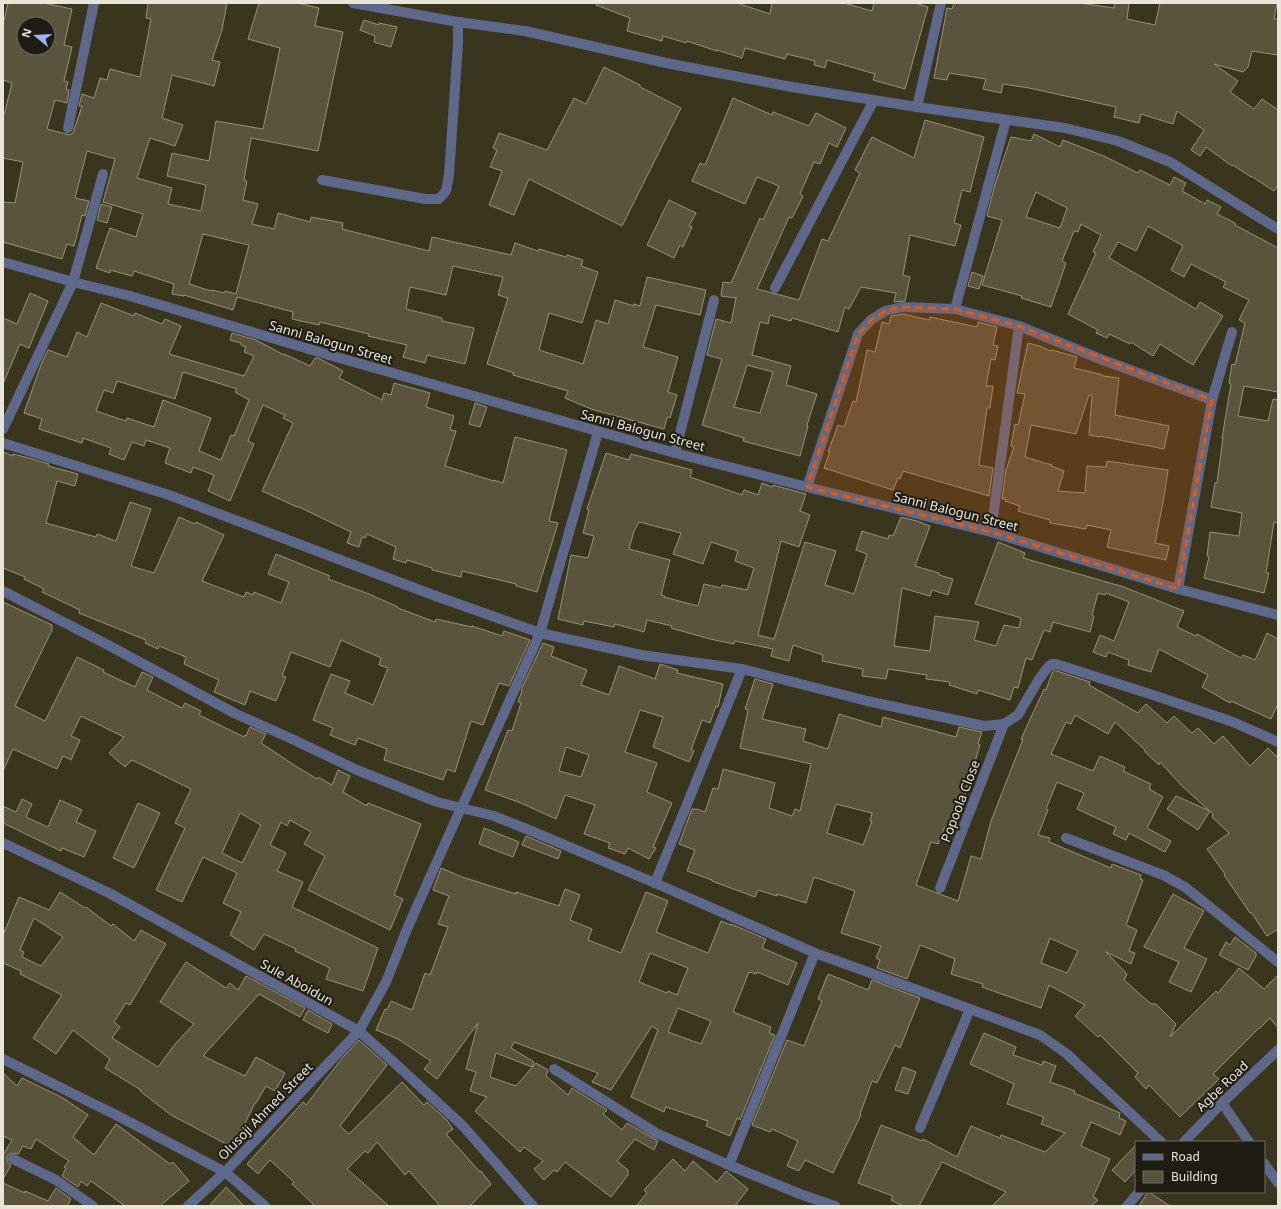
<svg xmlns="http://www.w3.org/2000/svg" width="1281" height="1209" font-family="'Noto Sans',sans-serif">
<rect width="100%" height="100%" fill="#3a361e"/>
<g fill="#59543b" stroke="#989377" fill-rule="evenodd">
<path d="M8 3H44L72 9 64 45 72 47 64 81 68 82 66 89 69 90 67 103 55 100 47 129 70 135 73 133 82 106H79L82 94 94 98 100 78 107 80 110 69 140 77 151 19 146 18 148 3H227L222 30 212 60 220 62 214 86 172 75 162 118 183 125 175 146 150 138 137 178 172 188 168 204 201 211 206 185 167 176 172 153 209 161 216 121 263 129 280 48 248 39 259 3H297L319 8 315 26 343 32 318 151 251 138 244 180 247 181 243 200 258 204 252 224 274 229 278 213 310 222 311 217 343 223 342 229 429 251 432 237 511 255 515 243 538 251 539 249 566 257 567 255 583 260 581 266 598 272 582 323 549 313 539 350 583 364 596 320 608 324 615 300 634 306V304L640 306 647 277 706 290 700 315 656 305 643 347 678 357 668 392 677 395 670 418 667 417 664 429 591 409 565 398 568 391 513 375 514 373 487 364 508 298 498 295 503 277 453 266 446 295 410 287 406 309 442 318V321L474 328 465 364 427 355 425 363 403 357 407 345 368 336 369 334 320 322 319 325 292 319 293 312 237 297 233 310 184 295V296L172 294 174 284 134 271 132 276 110 270V273L96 268 110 228 136 237 143 214 103 202 115 159 87 151 75 198 89 201 85 216 82 215 74 246 67 244 62 259 3 242V202L15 203 23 162 3 158V119L12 83 3 80V25ZM24 24H48V48H24ZM203 234 249 245 236 294 225 291 224 293 212 290 211 291 189 284Z"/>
<path d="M596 3H737L770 14 772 3H844L872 11 874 3H915L928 7 905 89 873 80 875 74 827 60 825 68 814 65 815 61 787 54 785 59 745 48 742 58 717 50V51L687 41 686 43 663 36 662 41 627 31 630 18 596 5Z"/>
<path d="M954 3H1079L1114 8 1115 3H1129L1127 19 1155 25 1160 3H1277L1274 19H1278V55L1252 51 1248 67 1243 72 1214 64 1238 81 1230 92 1254 109 1262 99 1278 110V185L1274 191 1251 176V177L1233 165 1232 166 1206 147 1200 156 1191 150 1204 130 1177 111 1173 124 1141 114 1139 123 1114 117 1116 107 1029 88 1003 84 1001 93 983 89 986 79 949 73 947 80 934 78 947 8 952 9Z"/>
<path d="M364 20 379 25V23L397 27 391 47 374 42 375 36 360 30Z"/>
<path d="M604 67 640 85V87L681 108 622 226 529 179 514 215 489 205 502 171 490 167 497 150 493 148 499 133 547 150 574 98 586 104Z"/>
<path d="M733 98 772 115 773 112 809 126 816 113 846 128 837 147 829 143 820 164 814 162 800 194 803 196 792 218 789 217 757 289 799 300 822 239 828 241 860 173 855 170 872 137 914 158 925 120 984 137 970 192 962 190 954 223 961 225 955 246 910 235 903 275 910 277 905 301 894 302 896 293 861 287 849 309 845 307 838 332 792 318 791 321 770 315 768 324 760 322 752 355 791 366 786 385 817 394 807 425 808 426 800 456 743 441 744 438 702 425 722 359 707 355 716 319 731 323 736 298 721 296 723 282 731 283 760 218 763 220 779 186 757 177 745 204 692 181 700 163 705 165ZM747 365 773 372 760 413 734 407Z"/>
<path d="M1034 134 1060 147 1063 140 1106 157 1138 173 1140 170 1170 185 1174 177 1186 183 1182 191 1205 204 1207 200 1221 207 1217 214 1235 223V225L1278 248V392L1244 386 1238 416 1268 421 1273 399 1278 400V523L1274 522 1266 573H1269L1264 593 1204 578 1209 557 1207 556 1210 532 1239 536 1242 513 1211 507 1215 483H1217L1223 438H1222L1231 384 1229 383 1232 364 1235 365 1245 323 1239 320 1249 300 1223 287 1226 282 1191 264 1184 277 1171 270 1183 246 1148 226 1136 251 1118 242 1109 258 1196 309 1200 302 1223 316 1193 365 1160 344 1153 356 1131 342 1130 344 1109 334 1107 338 1096 333 1098 330 1068 314 1096 253 1093 252 1101 235 1081 224 1078 232 1074 231 1062 261 1066 263 1051 307 1021 298 1022 296 982 285 1002 220 987 216 995 184 1011 137 1031 141ZM1036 192 1067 208 1060 228 1026 217Z"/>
<path d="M669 200 696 213 689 226 692 227 683 247 680 245 674 258 647 245Z"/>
<path d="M101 204 112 207 107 223 97 220Z"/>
<path d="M972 272 983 276 979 289 968 286Z"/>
<path d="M30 293 48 301 29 348 20 344 3 384V318L17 324Z"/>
<path d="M101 303 134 316 135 313 162 324 165 319 181 326 169 354 244 376 254 356 244 352 246 347 241 345V343L230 340 232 333 256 340 284 355V354L310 366 315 358H318L343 371 339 378 382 400 384 393 391 395 394 383 430 393 426 407 454 416 450 430 456 431 445 466 494 481V480L503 483 515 437 567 450 549 521 558 523 537 592 516 586V584L462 571 461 577 432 570V568L407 560 406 563 393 559 396 547 367 534 365 538 362 537 359 547 347 543 351 532 297 506V507L262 491 293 423 283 418 285 415 263 405 248 441 254 444 230 501 208 491 214 475 193 467 191 473 165 463 170 448 146 440 144 446 132 442 124 460 109 454 111 448 83 438 82 443 39 429 42 419 24 413 42 362 48 350 67 357 77 332 87 337ZM183 372 237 389 235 392 249 400 234 436 231 435 221 460 199 451 211 418 163 400 154 427 127 418 126 421 96 411 104 390 113 393 117 381 175 399Z"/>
<path d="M903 314 929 320 930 317 977 327 978 322 997 327 993 345 998 346 995 360 991 359 986 386H993L990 408H987L979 465 993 468 989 496 903 471 900 479 898 478 893 490 824 468 830 452H828L838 425 844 427 853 401 856 402 867 350 875 352 882 322 889 324 891 316Z"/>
<path d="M1028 343 1039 346 1051 351 1052 350 1077 357 1074 368 1103 375V376L1119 378 1115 415 1169 426 1164 449 1100 436V437L1089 435 1092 395H1089L1076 434 1031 425 1025 457 1052 465 1051 466 1064 471 1058 491 1085 493 1087 466 1106 467 1107 461 1168 470 1164 497 1155 543 1169 546 1166 560 1107 547 1111 530 1087 525 1086 529 1050 523V520L1018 511 1020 506 1005 501 1006 499H1002L1006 470 1014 447 1011 446 1015 424 1018 425 1025 394 1017 393Z"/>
<path d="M475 403 487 407 480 427 469 424Z"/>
<path d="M3 452 13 456V454L29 458 49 464 48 466 78 474 75 486 57 481 46 523 96 537 97 534 116 541 130 502 151 509 131 566 154 573 179 517 195 524 196 522 224 535 202 581 244 597 246 592 253 595 254 592 281 603 289 582 268 574 276 554 330 576 328 579 369 594 398 607V608L435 622 436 619 472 627V626L502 636 504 631 530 640 509 686 499 683 483 725 471 721 455 772 447 769 443 780 384 760 387 749 358 738 355 745 330 735 333 728 313 720 331 674 350 681 345 693 373 705 388 668 379 665 381 658 341 640 330 667 291 652 282 676 286 677 276 701 250 691 245 705 214 692 219 680 184 664 186 657 159 646 158 649 145 643 146 640 79 613 80 610 42 592 44 589 24 579 25 577 3 568Z"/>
<path d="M606 453 629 460 631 454 692 470 690 477 742 495 744 490 758 495 762 483 772 487 773 485 806 494 800 511 810 515 799 547 781 541 758 635 774 639 805 542 836 551 825 585 854 594 867 554 856 550 862 531 888 539 889 535 893 536 901 517 917 521 930 526 915 566 939 573V575L953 579 948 595 932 590 930 596 902 588 894 646 930 651 935 616 979 622 974 640 996 646 1004 625 1019 628 1021 618 975 604 998 542 1025 553 1023 558 1124 587 1184 611 1177 627 1196 636 1197 634 1241 658 1243 655 1255 660 1267 633 1278 639V704L1271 719 1231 701 1230 703 1202 687 1208 675 1159 649 1151 672 1128 665 1129 660 1108 652 1106 657 1093 652 1100 635 1114 641 1129 602 1106 593 1105 595 1098 593 1092 615 1094 616 1090 632 1053 622 1050 632 1044 630 1032 660 1026 658 1018 688 1014 687 1010 700 978 690 977 694 949 685 950 682 926 679 927 675 888 669 886 679 862 676 863 669 822 661 823 655 793 645 789 661 771 656 773 649 735 641 734 644 710 639 671 628 672 626 647 620 644 632 615 624 614 627 584 621 583 625 558 619 571 555 588 558 594 536 583 533 589 510 587 509ZM639 522 681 533 673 554 703 564 711 542 738 551 735 561 754 568 747 590 722 585 721 588 704 584 698 606 664 597 665 596 661 595 670 560 629 549 634 531Z"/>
<path d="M3 602 52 625V630L15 706 45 721 77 657 104 670 103 672 135 687 142 672 153 677 147 690 182 708 185 703 201 711 199 715 244 737 245 735 246 736 250 727 266 734 261 743 294 765 317 779 318 777 332 785 338 770 350 776 343 792 367 806 368 803 421 824 394 895 403 899 390 930 308 890 325 856 304 844 311 832 290 820 287 826 281 822 270 845 286 853 277 871 303 882 292 907 378 948 363 991 326 979 330 968 295 951 296 949 264 934 254 950 230 935 241 912 223 903 237 873 203 857 182 902 156 890 185 828 175 823 191 789 132 760 125 767 109 753 124 737 81 716 71 736 80 740 71 760 63 756 57 769 13 749 3 771ZM240 813 261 825 242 863 222 853Z"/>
<path d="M543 643 554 647 551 656 587 670 581 685 609 695 619 666 655 679 660 664 678 670 677 673 723 684 718 707 716 706 710 723 702 720 691 750 694 751 689 762 653 747 663 717 640 710 625 752 657 763 647 792 672 803 653 847 656 848 649 859 628 848 625 854 608 848 610 843 584 834 595 805 565 795 556 819 521 803 485 790 508 730 512 731 521 703 518 702 522 691 521 690ZM566 747 589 755 581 777 559 771Z"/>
<path d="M1054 670 1090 682 1089 685 1138 713 1146 704 1167 723 1174 716 1192 733 1198 728 1214 744 1223 736 1250 766 1268 748 1278 758V929L1267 936 1251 912 1250 913 1224 875 1225 874 1207 849 1229 833 1212 817 1213 814 1182 786 1160 762 1159 765 1145 752V750L1115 722 1108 734 1075 715 1071 724 1066 722 1051 754 1093 771 1100 756 1125 767 1123 771 1151 784 1149 789 1163 797 1147 828 1171 841 1165 852 1129 833 1126 840 1113 834 1116 827 1077 809 1084 793 1057 782 1046 809 1048 810 1038 835 1050 838 1049 842 1111 868 1112 864 1141 875 1140 879 1143 880 1126 925 1137 930 1129 951 1135 953 1131 964 1106 952 1127 974 1124 980 1151 1004H1156L1176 1024 1170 1037 1216 991 1218 993 1239 968 1264 989 1278 975V1028L1270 1018 1259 1029V1028L1213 1074 1219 1079 1180 1117 1149 1085 1146 1089 1135 1077 1138 1073 1100 1035 1098 1037 1075 1016 1085 1005 1049 985 1041 1008 982 987 983 984 951 974 955 959 920 945 907 979 877 968 880 960 876 958 881 946 841 933 855 891 814 877 806 903 777 894V896L758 890 755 897 712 881V880L687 871 695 850 679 844 692 809H697L705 812 713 788 718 789 723 769 775 783 769 808 792 816 795 809 800 811 811 764 740 748 748 710 745 709 755 679 773 684 762 719 806 729 803 741 828 749 839 714 881 727 883 717 956 737 959 727 982 732 978 744 980 745 961 808 960 807 951 830 944 828 938 844 931 842 916 885 958 901 971 856 981 859 991 821 1023 739H1021L1044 689 1046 690 1052 673ZM836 804 872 813 870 821H872L863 845 827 833ZM1050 938 1078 951 1067 973 1041 963Z"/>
<path d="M1176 796 1210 811 1198 830 1167 809Z"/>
<path d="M22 799 32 804 26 817 48 827 60 800 82 810 76 822 96 831 84 857 62 848 61 851 3 823V806L16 812Z"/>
<path d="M138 803 160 813 134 868 113 858Z"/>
<path d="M484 828 519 842 513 857 479 844Z"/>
<path d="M526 836 561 851 558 859 522 845Z"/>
<path d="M441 868 462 877 516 894V892L559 906 565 889 580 895 570 920 592 929 588 940 621 953 646 892 668 901 656 932 708 953 721 921 731 925V924L766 939 762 948 797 963 788 985 757 972 756 974 749 972 733 1012 771 1027 769 1033 775 1035 740 1120 737 1118 730 1136 706 1126 708 1121 666 1107 664 1112 631 1097 658 1030 652 1026 611 1090 592 1082 598 1073 514 1042 511 1048 534 1062 532 1067 496 1053 490 1077 516 1086 536 1063 548 1070 546 1076 568 1095 572 1088 607 1110 603 1114 622 1130 627 1123 658 1141 654 1150 635 1139 617 1161 628 1170V1175L611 1197 565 1162 557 1172 554 1170 544 1180 534 1169 543 1161 524 1147 520 1152 475 1111 487 1097 470 1091 476 1072 466 1069 478 1023 437 1079 424 1069 431 1061 398 1039 376 1030 385 1009 387 1010 391 1001 412 1010 425 973 430 975 448 927 438 924 449 896 433 890ZM650 953 688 968 677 995 668 991 667 993 639 982ZM678 1008 711 1021 701 1044 668 1032Z"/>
<path d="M60 892 85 908 86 907 111 926 113 924 134 941 141 930 166 944 130 1005 126 1003 114 1022 120 1027 112 1038 158 1067 176 1043 194 1024 160 1002 186 962 226 988 230 983 238 990 246 976 305 1008 300 1017 259 994 203 1056 245 1076 256 1057 285 1073 275 1091 266 1086 256 1103H255L237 1139 230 1146 171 1115 140 1091 141 1090 105 1068 110 1059 73 1030 56 1054 33 1038 62 995 20 974 21 971 3 963V935L19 897 49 910ZM34 918 63 937 41 966 22 957 24 952 20 950Z"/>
<path d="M1173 894 1204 911 1184 948 1207 959 1191 992 1169 982 1179 962 1144 947Z"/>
<path d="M1235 937 1256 953V956L1248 970 1219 955 1226 942 1230 945Z"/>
<path d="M828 974 868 990 872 980 920 998 900 1048 895 1045 877 1083 872 1081 860 1114 861 1115 833 1173 805 1160 799 1171 787 1166 798 1141 772 1129 770 1132 752 1125 787 1040 804 1046 822 1001 818 999Z"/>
<path d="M308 1010 332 1024 328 1033 303 1020Z"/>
<path d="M984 1033 1016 1047 1013 1055 1042 1065 1043 1061 1056 1066 1050 1082 1075 1091 1074 1093 1120 1113 1119 1118 1126 1121 1120 1135 1091 1122 1081 1146 1110 1159 1093 1197 1098 1200 1091 1206H992L1006 1192 942 1162 919 1206H903L891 1200 893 1196 858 1183 881 1125 922 1141 923 1139 957 1157 971 1126 1000 1138 1001 1135 1045 1152 1065 1133 1041 1124 1044 1117 1007 1104 1014 1084 970 1064Z"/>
<path d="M359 1040 387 1065 340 1126 349 1134 402 1082 424 1105 427 1102 446 1119 453 1129 446 1134 480 1172 481 1171 491 1184 470 1206H440L409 1171 405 1175 377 1142 368 1153 365 1151 347 1169 389 1206H315L292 1184 294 1182 270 1160 258 1174 247 1164 303 1102 306 1105 343 1057Z"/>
<path d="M903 1067 916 1072 908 1094 895 1090Z"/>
<path d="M3 1073 17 1086 22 1078 63 1098 88 1115 73 1137 94 1155 116 1124 170 1164 173 1162 189 1181 160 1206H125L91 1181 87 1186 81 1181 78 1187 62 1176 66 1168 64 1167 69 1161 36 1139 31 1149 23 1146 18 1154 12 1153 7 1156V1162L11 1165 3 1179V1155L12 1140 3 1136Z"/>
<path d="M1136 1145V1170L1125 1182 1112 1170Z"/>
<path d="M673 1159 685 1171 693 1161 717 1182 726 1171 748 1189 735 1206H636L647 1193 644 1190Z"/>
<path d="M3 1183 25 1193V1191L48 1201 56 1188 71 1199 67 1206H3Z"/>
<path d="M226 1187 244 1206H209Z"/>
<path d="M1148 1192H1149L1170 1206H1139Z"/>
</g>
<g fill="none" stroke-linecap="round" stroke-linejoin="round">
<g stroke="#5e688a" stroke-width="10">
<path d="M353 3 458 22 525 31 666 63 792 87 917 107 1065 128 1118 141 1170 162 1278 229"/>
<path d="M917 107 941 3"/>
<path d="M68 128 94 3"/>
<path d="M322 180 425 199H439L446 191 449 175 458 44V22"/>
<path d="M3 262 73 282 130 296 336 357 675 453 807 487 991 532 1178 589 1278 615"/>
<path d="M775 288 874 100"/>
<path d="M955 309 1006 120"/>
<path d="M3 429 73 282 103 174"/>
<path d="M3 443 169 495 433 595 540 633 641 655 742 669 867 701 984 726 1004 724 1018 715 1039 679 1048 667 1052 664H1056L1153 695 1233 722 1278 742"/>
<path d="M675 453 714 300"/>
<path d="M807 487 858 334 871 320 885 311 902 307 955 309 1019 326 1103 360 1212 400"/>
<path d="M991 532 1019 326"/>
<path d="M1178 589 1212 400 1232 332"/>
<path d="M3 591 108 645 236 714 290 738 357 770 437 802 494 816 529 830 655 883 815 953 970 1009 1040 1035 1067 1054 1161 1142"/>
<path d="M1066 838 1163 875 1185 887 1278 962"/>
<path d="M3 843 109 893 359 1031 399 1067 463 1126 533 1206"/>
<path d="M655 883 742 669"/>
<path d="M940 888 1004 724"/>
<path d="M3 1059 118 1116 225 1172 265 1206"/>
<path d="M554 1069 656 1133 729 1165 800 1194 835 1206"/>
<path d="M1222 1103 1249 1142"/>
<path d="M920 1128 970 1009"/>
<path d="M1184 1142 1222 1103 1278 1050"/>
<path d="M13 1159 56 1180 93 1206"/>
<path d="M1264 1163 1278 1183"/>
<path d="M729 1165 815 953"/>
<path d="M188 1206 225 1172 359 1031 386 982 407 929 439 857 540 633 598 432"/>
<path d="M1127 1206 1139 1192"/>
</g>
</g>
<path fill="#e8590c" fill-opacity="0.2" stroke="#e8590c" stroke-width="3" stroke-dasharray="8 5" stroke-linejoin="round" d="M902 307 955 309 1019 326 1212 400 1178 589 991 532 807 487 858 334 871 320 885 311Z"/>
<g text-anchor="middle" stroke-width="4" stroke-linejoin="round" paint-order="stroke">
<g font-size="13" fill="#e8e6d7" stroke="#1f1d13">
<text transform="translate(331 342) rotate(16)" y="5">Sanni Balogun Street</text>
<text transform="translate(643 430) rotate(15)" y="5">Sanni Balogun Street</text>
<text transform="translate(956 511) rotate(14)" y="5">Sanni Balogun Street</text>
<text transform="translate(960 801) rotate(-69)" y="5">Popoola Close</text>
<text transform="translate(297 982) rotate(29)" y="5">Sule Aboidun</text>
<text transform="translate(1222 1086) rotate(-44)" y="5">Agbe Road</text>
<text transform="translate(265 1111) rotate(-46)" y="5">Olusoji Ahmed Street</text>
</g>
</g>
<rect width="1281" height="1209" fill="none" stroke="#e8e6d7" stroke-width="8"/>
<rect x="1135" y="1141" width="130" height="52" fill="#1f1d13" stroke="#6f6d61"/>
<rect x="1143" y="1154" width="20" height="6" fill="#5e688a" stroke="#6f6d61"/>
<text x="1171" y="1161" font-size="12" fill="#e8e6d7">Road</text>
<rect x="1143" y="1171" width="20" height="12" fill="#59543b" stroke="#6f6d61"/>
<text x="1171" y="1181" font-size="12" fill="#e8e6d7">Building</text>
<g transform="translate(36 36) rotate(288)"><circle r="19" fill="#1f1d13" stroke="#6f6d61"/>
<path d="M0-3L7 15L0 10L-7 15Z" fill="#9fb3fd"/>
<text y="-6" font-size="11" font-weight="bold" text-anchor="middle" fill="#e8e6d7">N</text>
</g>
</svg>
